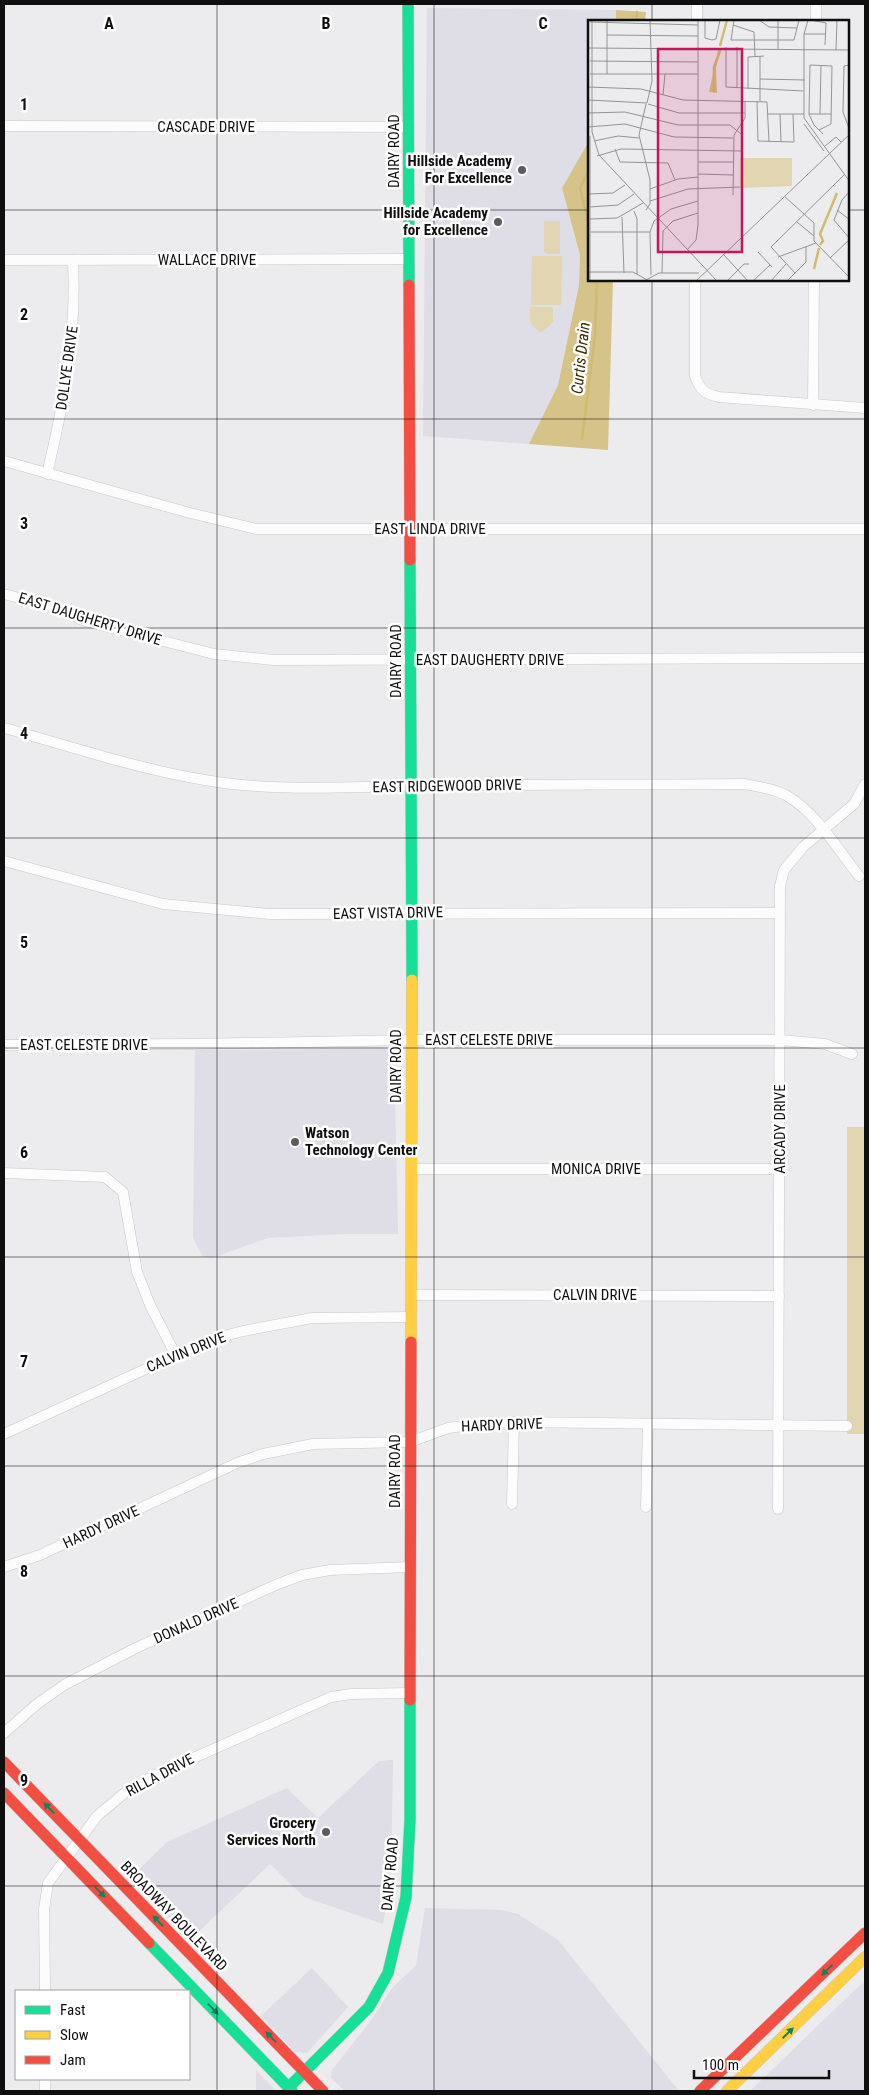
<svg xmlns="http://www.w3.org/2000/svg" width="869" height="2095" font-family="'Roboto Condensed',sans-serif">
<rect width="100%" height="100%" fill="#ecebee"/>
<g fill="#dfdde5">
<path d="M427 8 616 10V21H589V141L562 188 580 255 579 285 558 385 529 444 423 436Z"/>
<path d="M394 1049 398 1234H344L268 1238 212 1258 203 1257 193 1238 195 1050Z"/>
<path d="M393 1760 391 1877 383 1924 304 1897 270 1864 190 1940 130 1878 167 1842 287 1788 318 1818 379 1761Z"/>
<path d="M425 1908 502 1910 518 1914 558 1940 679 2091H345L331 2078 332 2070 372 2019 392 1988 416 1965Z"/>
<path d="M312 1968 348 2007 307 2053 295 2052 261 2016Z"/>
<path d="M863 1982 865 1984V2091H750Z"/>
<path d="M256 2070 276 2091H256Z"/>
</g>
<g fill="#e1d5b2">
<path d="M544 221H560V254H547L544 252Z"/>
<path d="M532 256H562L561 305H531Z"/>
<path d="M530 307H553V322L542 332H539L530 322Z"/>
<rect x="847" y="1127" width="18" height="307"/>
</g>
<g fill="#d5c389">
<path d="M616 10 646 12 645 21H616Z"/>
<path d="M589 141V280H613L608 450 529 444 558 385 579 285 580 255 562 188Z"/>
</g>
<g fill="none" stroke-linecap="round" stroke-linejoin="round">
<g stroke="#d1bb70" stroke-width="2.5">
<path d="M636 21 637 12"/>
<path d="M589 170 580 188 589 226"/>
<path d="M582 439 595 336 597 280"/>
</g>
<defs>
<g id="street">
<path d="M697 21V4"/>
<path d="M816 21V4"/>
<path d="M4 126 409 127"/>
<path d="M4 260 409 259"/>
<path d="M695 280V376C700 390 705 394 719 397L865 408"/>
<path d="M813 405 814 280"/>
<path d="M4 461 190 513 256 529H865"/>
<path d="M47 474C64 403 77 333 73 260"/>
<path d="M4 594 57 608 85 621 214 654 273 660 865 658"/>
<path d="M4 728C70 746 137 769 205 780 273 792 343 787 412 786 523 784 634 785 744 784 760 787 776 789 789 797 818 815 838 850 859 876"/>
<path d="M4 861 163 904 269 914 779 913"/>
<path d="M4 1045 193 1044 412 1040H781L825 1044 852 1054"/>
<path d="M411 1169H780"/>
<path d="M4 1173 105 1177 123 1192 137 1272 150 1305 175 1354"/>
<path d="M411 1295 779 1296"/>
<path d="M4 1434 209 1340 243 1331 312 1318 411 1317"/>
<path d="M512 1504 514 1422"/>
<path d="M646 1507 648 1424"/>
<path d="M778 1509 780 886 784 870 803 847 854 804 865 784"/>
<path d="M4 1567 40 1555 237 1463 263 1454 313 1444 410 1442 448 1428 471 1425 514 1422 847 1426"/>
<path d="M4 1733 37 1704 64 1685 138 1647 278 1584 302 1575 330 1570 410 1567"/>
<path d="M45 1991 44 1909 48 1883 97 1816 127 1791 157 1774 331 1697 351 1694 409 1693"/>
<path d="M45 2091V2079"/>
</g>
<g id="fast">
<path d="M408 4 409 285"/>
<path d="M410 560 412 980"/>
<path d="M149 1943 292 2091"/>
<path d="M288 2088 369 2007 388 1973 406 1897 410 1820V1700"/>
</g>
<g id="slow">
<path d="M411 1342 412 980"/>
<path d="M727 2091 865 1957"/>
</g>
<g id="jam">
<path d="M409 285 410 560"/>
<path d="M410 1700 411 1342"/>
<path d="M4 1762 323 2091"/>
<path d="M4 1793 149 1943"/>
<path d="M700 2091 865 1933"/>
</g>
</defs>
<use href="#street" stroke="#c8c7c9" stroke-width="11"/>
<use href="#fast" stroke="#c8c7c9" stroke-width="12"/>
<use href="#slow" stroke="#c8c7c9" stroke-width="12"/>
<use href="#jam" stroke="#c8c7c9" stroke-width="12"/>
<use href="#street" stroke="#fcfcfc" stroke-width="10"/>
<use href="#fast" stroke="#16e098" stroke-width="11"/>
<use href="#slow" stroke="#ffcf43" stroke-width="11"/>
<use href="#jam" stroke="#f24e42" stroke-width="11"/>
</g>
<defs><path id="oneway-solid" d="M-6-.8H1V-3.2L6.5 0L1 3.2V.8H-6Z" transform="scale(1.25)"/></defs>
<g fill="#13825b">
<use href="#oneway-solid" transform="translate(49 1808) rotate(-134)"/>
<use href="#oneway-solid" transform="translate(100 1892) rotate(46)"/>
<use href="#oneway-solid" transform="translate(158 1921) rotate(-134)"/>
<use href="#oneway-solid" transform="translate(827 1970) rotate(136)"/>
<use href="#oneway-solid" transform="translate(213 2009) rotate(46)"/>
<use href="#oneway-solid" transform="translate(788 2033) rotate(-44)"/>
<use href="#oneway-solid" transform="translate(271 2037) rotate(-134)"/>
</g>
<path fill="none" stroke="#0f0f10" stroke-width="1" stroke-opacity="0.55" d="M217 4V2091M434 4V2091M652 4V21M4 210H589M848 210H865M652 280V2091M4 419H865M4 628H865M4 838H865M4 1048H865M4 1257H865M4 1466H865M4 1676H865M4 1886H865"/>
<g fill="#5c5c5e" stroke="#fff" stroke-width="2">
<circle cx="522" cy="170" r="5"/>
<circle cx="498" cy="222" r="5"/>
<circle cx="295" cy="1142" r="5"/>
<circle cx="326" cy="1832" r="5"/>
</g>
<g text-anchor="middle" stroke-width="5" stroke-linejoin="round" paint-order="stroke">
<g font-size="15" fill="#0f0f10" stroke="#fff">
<text x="206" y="132">CASCADE DRIVE</text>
<text transform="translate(394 151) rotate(-90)" y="5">DAIRY ROAD</text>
<text x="207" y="265">WALLACE DRIVE</text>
<text transform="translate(67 368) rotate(-82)" y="5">DOLLYE DRIVE</text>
<text x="430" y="534">EAST LINDA DRIVE</text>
<text transform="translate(90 619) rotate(17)" y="5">EAST DAUGHERTY DRIVE</text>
<text x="490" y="665">EAST DAUGHERTY DRIVE</text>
<text transform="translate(396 661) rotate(-90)" y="5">DAIRY ROAD</text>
<text transform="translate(447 786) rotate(-1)" y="5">EAST RIDGEWOOD DRIVE</text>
<text transform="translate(388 913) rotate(-1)" y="5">EAST VISTA DRIVE</text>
<text x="489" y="1045">EAST CELESTE DRIVE</text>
<text x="84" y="1050">EAST CELESTE DRIVE</text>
<text transform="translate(396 1066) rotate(-90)" y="5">DAIRY ROAD</text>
<text transform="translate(780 1129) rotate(-90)" y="5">ARCADY DRIVE</text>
<text x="596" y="1174">MONICA DRIVE</text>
<text x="595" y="1300">CALVIN DRIVE</text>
<text transform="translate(186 1352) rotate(-22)" y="5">CALVIN DRIVE</text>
<text transform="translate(502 1425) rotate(-2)" y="5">HARDY DRIVE</text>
<text transform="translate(395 1471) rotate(-90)" y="5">DAIRY ROAD</text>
<text transform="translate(101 1527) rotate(-25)" y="5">HARDY DRIVE</text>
<text transform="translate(196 1621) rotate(-24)" y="5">DONALD DRIVE</text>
<text transform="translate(160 1775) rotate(-28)" y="5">RILLA DRIVE</text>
<text transform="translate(390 1874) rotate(-85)" y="5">DAIRY ROAD</text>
<text transform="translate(174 1916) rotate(46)" y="5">BROADWAY BOULEVARD</text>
</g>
<g font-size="15" font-weight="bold" fill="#0f0f10" stroke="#fff" text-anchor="end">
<text x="512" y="166">Hillside Academy<tspan x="512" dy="17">For Excellence</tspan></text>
<text x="488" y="218">Hillside Academy<tspan x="488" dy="17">for Excellence</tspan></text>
<text x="305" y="1138" text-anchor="start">Watson<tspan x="305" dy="17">Technology Center</tspan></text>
<text x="316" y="1828">Grocery<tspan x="316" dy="17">Services North</tspan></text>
</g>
<g font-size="16" font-style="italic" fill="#3a2d00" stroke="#fff">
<text transform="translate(580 358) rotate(-84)" y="6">Curtis Drain</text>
</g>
</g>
<g transform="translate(588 20)">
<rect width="261" height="261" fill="#ecebee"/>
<path d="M152 138H204V166L152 168Z" fill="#e1d5b2"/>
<path d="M130 30H133L128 47 129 73 121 72Z" fill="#d5c389"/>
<path fill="none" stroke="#d1bb70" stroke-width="2.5" d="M132 26 139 0M126 72V47L132 31M232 225 235 221 232 214 249 173M226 249 231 228"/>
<path fill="none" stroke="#949395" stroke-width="1" d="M4 0V112L11 135 129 261M19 0V54M117 0V18L124 20 128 19 132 0M146 0 143 20H206L211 0M171 0 181 7 209 8M220 0 216 14V98L262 162M222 0 238 3 237 25M2 2 110 5M145 5 166 12 167 36M216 14H237M19 15 110 16M138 27V67L215 71M0 28 262 30M190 30V0M248 30 249 0M2 41 110 42M261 45 256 46 255 92 262 111M261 45V28M2 54H110M172 59 217 60M0 67 53 69 95 80 179 82 181 122M149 68V27M160 69V37L176 36M75 75 77 54M0 80 59 83M169 81 170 121 206 122 205 94M172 81V36M59 83 64 61 62 0M60 84 91 93H157M0 93 37 92 90 105H142L153 114M180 94H216M192 94 193 122M221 94H243M232 94 233 45M216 104 236 131M0 107 37 104 86 117 145 118M231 110 243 104 244 46 222 45 221 94 226 105 235 114M2 116V261M6 121 30 116 51 118M236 127 248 117 253 122M27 129 32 142 80 143 87 160M9 136 33 129 153 131M110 142H146M110 154 145 155M62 169 90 159 110 157M262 171 254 180 246 200 262 219M0 174 25 173 37 165M145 175 146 115 157 98V81M196 176 226 203V221L262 258M62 181 100 169 152 167M2 187 30 185 46 174M58 190 62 184V160L51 115 58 84M249 190 262 200M46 191 49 199V254M34 197 36 253M2 199 29 198 55 183M209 202 226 216M3 212H62M99 230 108 220 110 205V0M170 232 184 247M135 234 160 261M190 237 228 223M242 238 262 219M0 252H45L61 261M74 253 75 211 85 201 110 193M207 253 183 227 256 155M63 255 62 212 66 201 83 189 110 181M58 260 71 253H111M108 261 262 114M139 261 156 244H161M165 261 182 245M183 261 198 244M199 261 218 242V227"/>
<path fill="#c2185b" fill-opacity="0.15" stroke="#c2185b" stroke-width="2.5" d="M70 29H154V232H70Z"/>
<rect width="261" height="261" fill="none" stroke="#0f0f10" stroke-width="2.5"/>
</g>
<g font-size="16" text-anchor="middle" font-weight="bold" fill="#0f0f10" stroke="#fff" stroke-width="5" stroke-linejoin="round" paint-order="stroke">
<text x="109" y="29">A</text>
<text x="326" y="29">B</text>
<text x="543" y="29">C</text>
<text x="24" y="110">1</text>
<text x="24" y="320">2</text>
<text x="24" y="529">3</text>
<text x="24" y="739">4</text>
<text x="24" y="948">5</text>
<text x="24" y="1158">6</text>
<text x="24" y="1367">7</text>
<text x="24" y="1577">8</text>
<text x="24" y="1786">9</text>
</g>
<rect width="869" height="2095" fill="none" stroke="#0f0f10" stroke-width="10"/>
<rect x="15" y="1990" width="175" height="90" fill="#ffffff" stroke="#9f9f9f"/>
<rect x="25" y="2006" width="25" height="8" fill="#16e098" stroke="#9f9f9f"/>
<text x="60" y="2015" font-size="15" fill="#0f0f10">Fast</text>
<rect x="25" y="2031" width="25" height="8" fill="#ffcf43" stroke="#9f9f9f"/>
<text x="60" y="2040" font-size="15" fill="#0f0f10">Slow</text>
<rect x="25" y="2056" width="25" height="8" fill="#f24e42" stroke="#9f9f9f"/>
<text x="60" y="2065" font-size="15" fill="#0f0f10">Jam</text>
<path d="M694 2070v8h135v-8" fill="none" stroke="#0f0f10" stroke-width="2.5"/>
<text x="702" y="2070" font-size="15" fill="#0f0f10" stroke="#ffffff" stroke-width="4" paint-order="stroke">100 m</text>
</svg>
